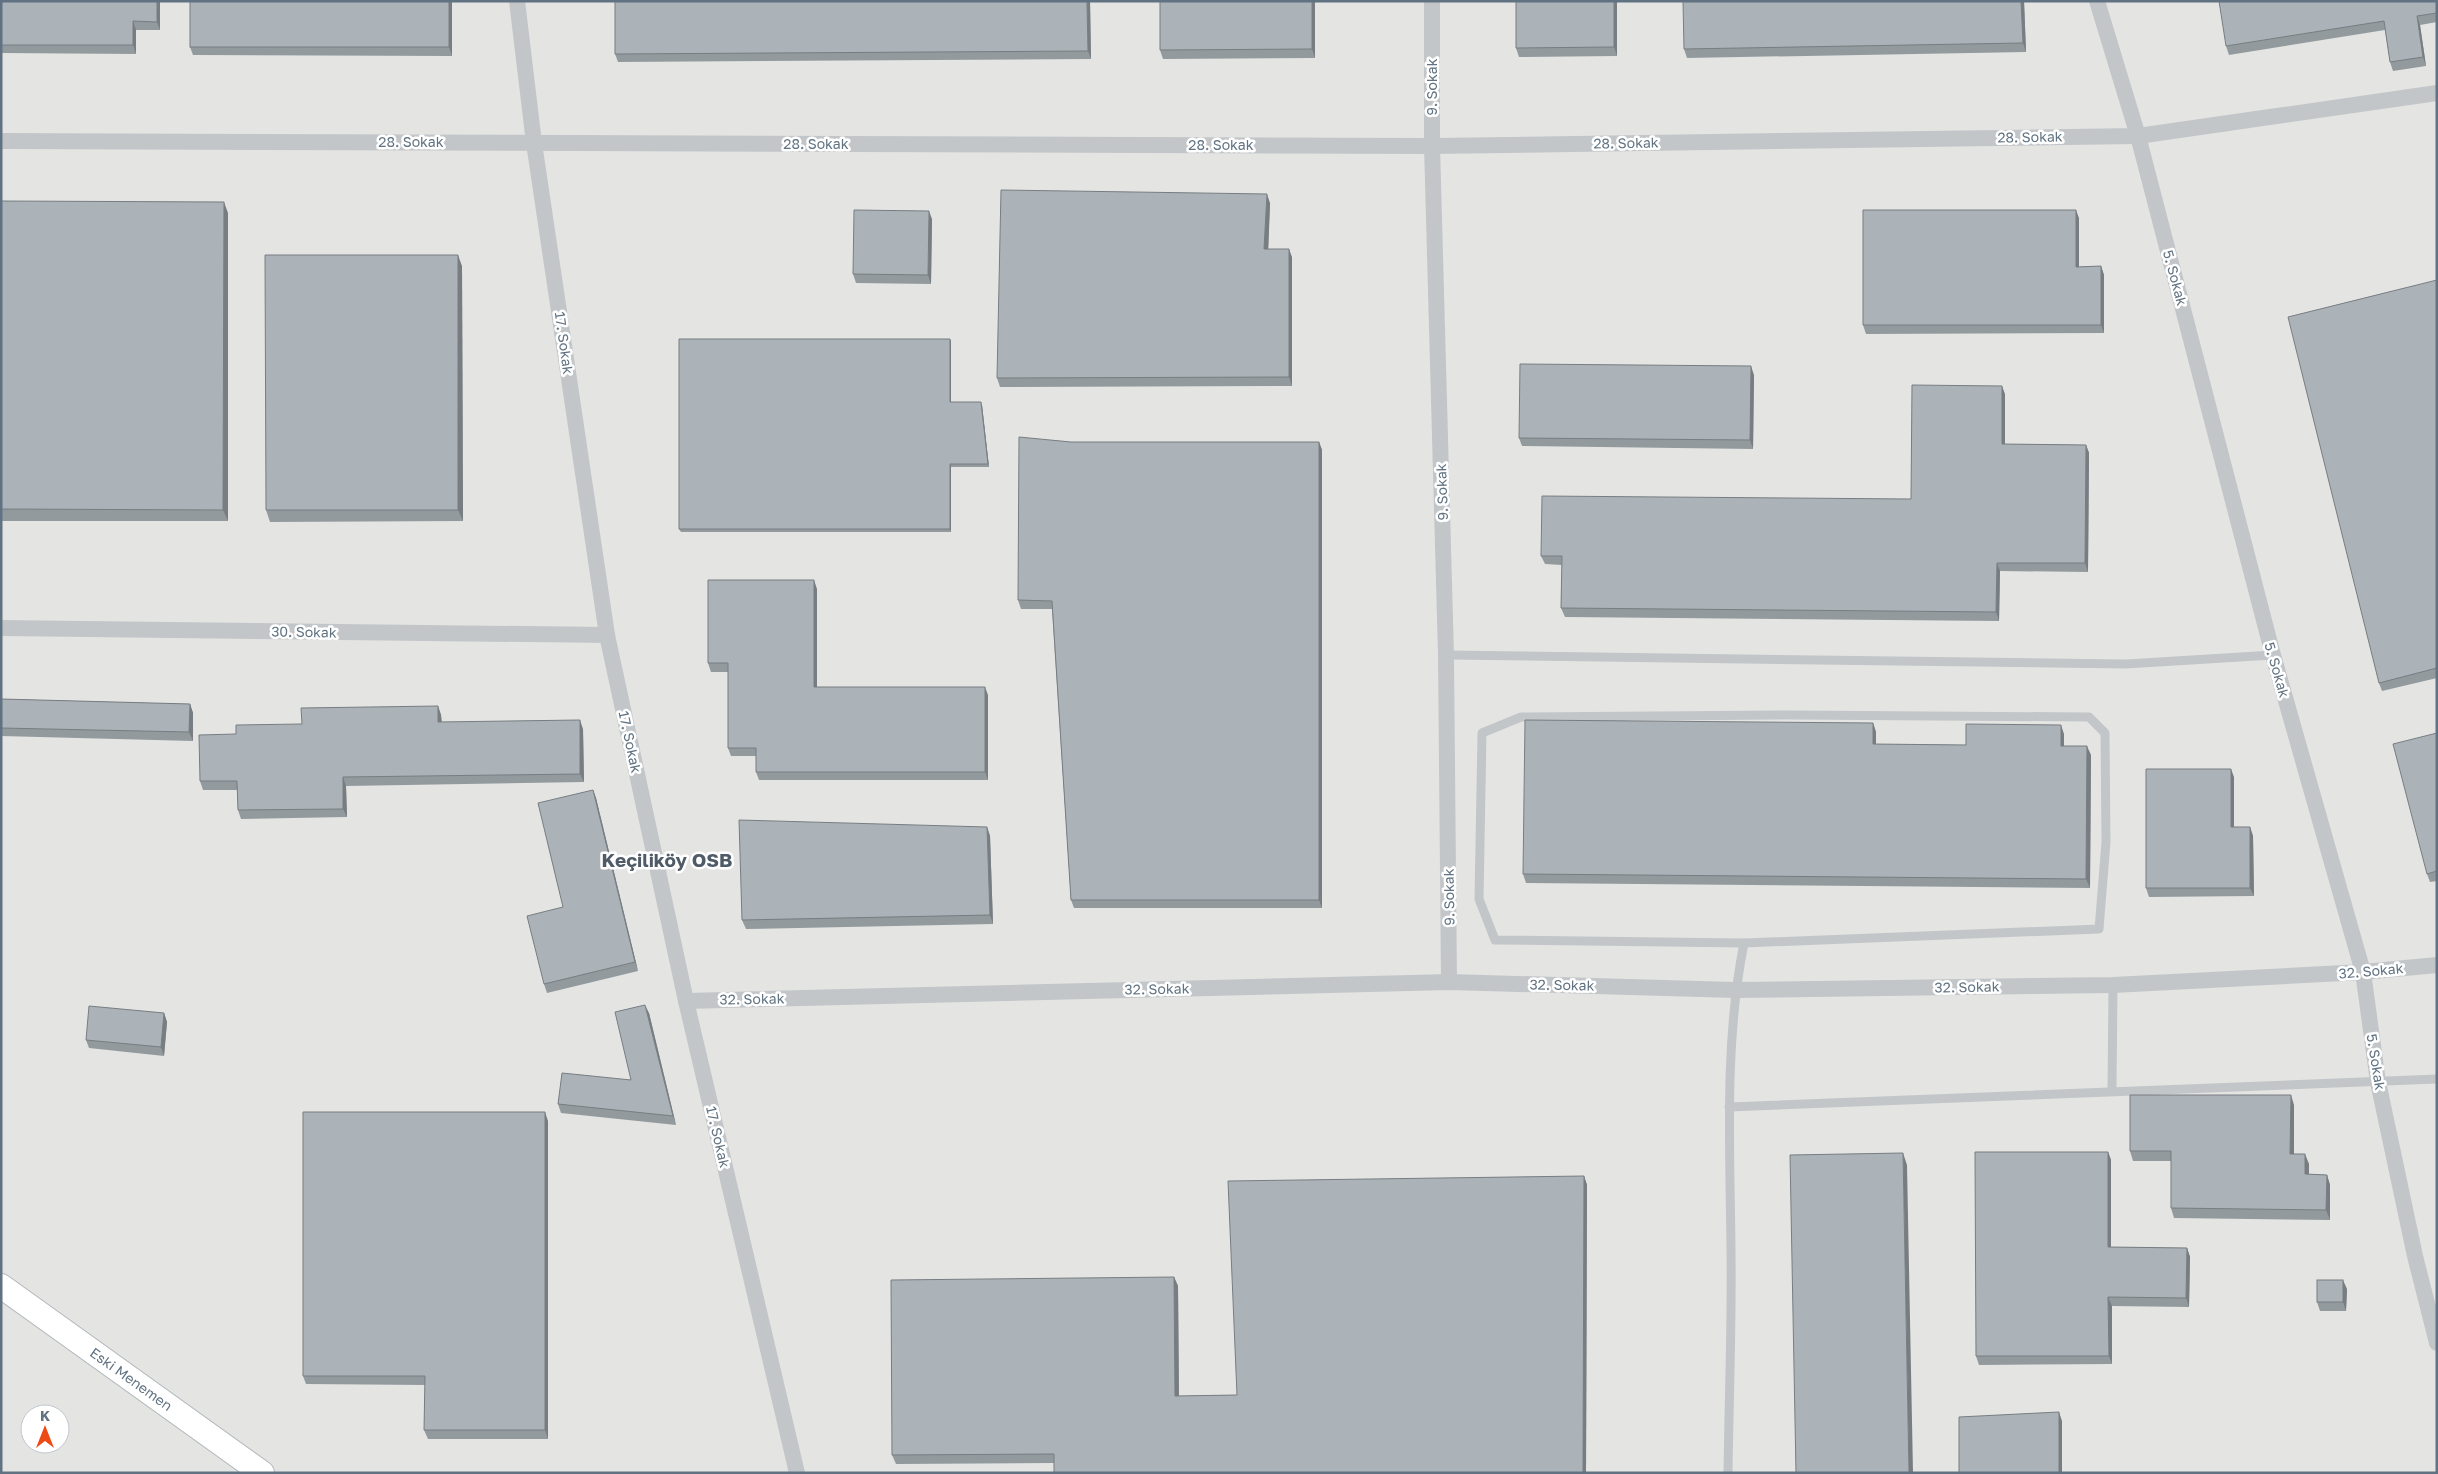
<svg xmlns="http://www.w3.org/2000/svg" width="2438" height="1474" font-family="'Golos Text',sans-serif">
<rect width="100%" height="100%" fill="#f4f4ef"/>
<path fill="#e4e5e3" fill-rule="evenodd" d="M1 1H2437V1473H1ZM30 1414H60V1444H30Z"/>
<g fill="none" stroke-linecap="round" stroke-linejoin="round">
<defs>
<g id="secondary">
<path id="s1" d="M1 1286 262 1473"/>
</g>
</defs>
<use href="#secondary" stroke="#b2b8bc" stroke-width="26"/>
<g stroke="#c3c6c9" stroke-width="9">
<path d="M1446 655 2126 664 2273 655"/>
<path d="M1792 715 2089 717 2105 733 2106 842 2099 929 1744 943 1495 940 1479 899 1482 733 1521 717Z"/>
<path d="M2112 1091 2113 985"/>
<path d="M1729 1107 2437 1079"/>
<path d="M1728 1473C1729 1398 1732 1324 1731 1249 1730 1147 1724 1043 1744 943"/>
</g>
<g stroke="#c3c6c9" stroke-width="16">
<path d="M517 1 534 143 607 635 686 1001 797 1473"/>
<path d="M1432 1V146L1446 655 1449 982"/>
<path d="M2097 1 2138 136 2273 655 2363 972 2378 1082 2415 1256 2437 1343"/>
<path d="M1 141 1432 146 2138 136 2437 93"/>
<path d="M1 628 607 635"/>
<path d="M686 1001 1449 982 1735 990 2113 985 2363 972 2437 965"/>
</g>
<use href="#secondary" stroke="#fff" stroke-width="24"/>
</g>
<g fill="#939a9e">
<path d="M1 1H160V30H136V54L1 53Z"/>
<path d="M190 1H452V56L193 55 190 47Z"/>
<path d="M1090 1 1091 59 618 62 615 54Z"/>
<path d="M1160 1H1315V58L1163 59 1160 50Z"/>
<path d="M1516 1H1617V56L1519 57 1516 48Z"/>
<path d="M2024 1 2026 52 1687 58 1684 49Z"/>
<path d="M2437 1V22L2420 25 2426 66 2393 71 2390 62 2385 30 2229 55 2226 46Z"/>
<path d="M1 201 228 213V521H1Z"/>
<path d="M1270 203 1268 249 1292 257V386L1000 387 997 378Z"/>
<path d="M2079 218V267L2101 266 2104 275V333L1866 334 1863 325Z"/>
<path d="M932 219 931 284 856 283 853 274Z"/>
<path d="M462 266 463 521 270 522 266 510Z"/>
<path d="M2437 280V678L2382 691 2379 683Z"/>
<path d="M950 339 951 342V402L982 405 989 467H951V532H681L679 529Z"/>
<path d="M1754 375 1753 449 1522 446 1519 438Z"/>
<path d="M2005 394V444L2086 445 2089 453 2088 572 2000 571 1999 621 1565 617 1561 608 1562 565 1545 564 1541 556 1911 499Z"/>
<path d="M1071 442H1319L1322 450V908H1074L1071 900 1052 609H1021L1018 600Z"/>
<path d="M817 589V687L988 695V780H759L756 772V756H731L728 748V672H711L708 663Z"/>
<path d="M1 699 190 704 193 713V741L1 736Z"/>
<path d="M438 706 441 715 442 722 583 729 584 782 346 786 347 817 241 819 238 810 237 790H203L200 781 236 734 302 724Z"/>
<path d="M1873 723 1876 732V744L1966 745 2064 734V746L2091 755 2090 888 1526 883 1523 874Z"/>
<path d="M2437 733V881L2430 882 2427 874Z"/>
<path d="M2234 777V827H2250L2253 836 2254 896 2149 897 2146 888Z"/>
<path d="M593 790 596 798 638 971 547 993 544 984Z"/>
<path d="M987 827 990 836 993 924 746 929 742 920Z"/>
<path d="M164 1013 167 1022 164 1056 89 1048 86 1040Z"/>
<path d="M649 1013 676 1125 561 1113 558 1104 631 1080Z"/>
<path d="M2294 1105V1154L2309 1164V1174L2327 1175 2330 1185V1220L2174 1218 2171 1208V1161H2133L2130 1151Z"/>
<path d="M548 1121V1439H428L424 1430 425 1385 306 1384 303 1376Z"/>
<path d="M2108 1152 2111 1160V1247L2187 1248 2190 1257 2189 1307 2112 1306V1364L1979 1365 1976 1356Z"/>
<path d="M1584 1176 1587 1185 1586 1473H1054V1463L896 1464 892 1455 1174 1277 1178 1286 1179 1396 1237 1395Z"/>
<path d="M2347 1289 2346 1311H2320L2317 1302Z"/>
</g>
<g fill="#787d81">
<path d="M157 1H160V30L157 22Z"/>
<path d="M449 1H452V56L449 47Z"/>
<path d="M1087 1H1090L1091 59 1088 51Z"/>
<path d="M1312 1H1315V58L1312 49Z"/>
<path d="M1614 1H1617V56L1614 47Z"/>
<path d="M2021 1H2024L2026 52 2023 43Z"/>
<path d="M2417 16 2420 25 2426 66 2423 57Z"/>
<path d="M133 21 136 30V54L133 45Z"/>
<path d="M1267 194 1270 203 1268 257 1264 249Z"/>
<path d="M224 202 228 213V521L223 510Z"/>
<path d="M2076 210 2079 218V275L2076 267Z"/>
<path d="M929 211 932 219 931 284 928 275Z"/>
<path d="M1289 249 1292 257V386L1289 377Z"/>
<path d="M458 255 462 266 463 521 458 510Z"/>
<path d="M2101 266 2104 275V333L2101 325Z"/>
<path d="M950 339 951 342V405L950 402Z"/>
<path d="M1751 366 1754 375 1753 449 1750 440Z"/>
<path d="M2002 386 2005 394V453L2002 444Z"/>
<path d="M981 402 982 405 989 467 988 464Z"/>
<path d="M1319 442 1322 450V908L1319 900Z"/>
<path d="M2086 445 2089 453 2088 572 2085 563Z"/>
<path d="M950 464 951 467V532L950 529Z"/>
<path d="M1997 563 2000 571 1999 621 1996 612Z"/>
<path d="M814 580 817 589V695L814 687Z"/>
<path d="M985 687 988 695V780L985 772Z"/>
<path d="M190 704 193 713V741L189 732Z"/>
<path d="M438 706 441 715 442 731 438 722Z"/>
<path d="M580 720 583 729 584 782 580 774Z"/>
<path d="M1873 723 1876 732V753L1873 744Z"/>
<path d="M2061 725 2064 734V754L2061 746Z"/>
<path d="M2087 746 2091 755 2090 888 2086 879Z"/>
<path d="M2231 769 2234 777V836L2231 827Z"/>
<path d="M343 777 346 786 347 817 343 809Z"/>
<path d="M593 790 596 798 638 971 635 962Z"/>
<path d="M987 827 990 836 993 924 990 915Z"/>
<path d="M2250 827 2253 836 2254 896 2250 888Z"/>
<path d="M645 1005 649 1013 676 1125 673 1116Z"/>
<path d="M164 1013 167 1022 164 1056 161 1047Z"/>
<path d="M2291 1095 2294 1105V1164L2290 1154Z"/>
<path d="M545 1112 548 1121V1439L545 1430Z"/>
<path d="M2108 1152 2111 1160V1256L2108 1247Z"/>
<path d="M1903 1153 1907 1165 1913 1473H1909Z"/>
<path d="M2305 1154 2309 1164V1184L2305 1174Z"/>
<path d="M2327 1175 2330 1185V1220L2326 1210Z"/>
<path d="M1584 1176 1587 1185 1586 1473H1583Z"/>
<path d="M2187 1248 2190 1257 2189 1307 2186 1298Z"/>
<path d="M1174 1277 1178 1286 1179 1405 1175 1396Z"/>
<path d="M2343 1280 2347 1289 2346 1311 2343 1302Z"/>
<path d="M2108 1297 2112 1306V1364L2109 1356Z"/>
<path d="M2059 1412 2062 1421V1473H2059Z"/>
</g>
<g fill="#abb3b8" stroke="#787d81">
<path d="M1 1H157V22L133 21V45H1Z"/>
<rect x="190" y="1" width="259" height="46"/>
<path d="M615 1H1087L1088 51 615 54Z"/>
<path d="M1160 1H1312V49L1160 50Z"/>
<path d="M1516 1H1614V47L1516 48Z"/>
<path d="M1683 1H2021L2023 43 1684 49Z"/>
<path d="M2219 1H2437V13L2417 16 2423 57 2390 62 2384 21 2226 46Z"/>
<path d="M1001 190 1267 194 1264 249H1289V377L997 378Z"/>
<path d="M1 201 224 202 223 510 1 509Z"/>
<path d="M854 210 929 211 928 275 853 274Z"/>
<path d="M1863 210H2076V267L2101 266V325H1863Z"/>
<path d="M265 255H458V510H266Z"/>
<path d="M2437 280V668L2379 683 2288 317Z"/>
<path d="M679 339H950V402H981L988 464H950V529H679Z"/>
<path d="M1520 364 1751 366 1750 440 1519 438Z"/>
<path d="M1912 385 2002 386V444L2086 445 2085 563H1997L1996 612 1561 608 1562 556H1541L1542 496 1911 499Z"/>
<path d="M1019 437 1071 442H1319V900H1071L1052 601 1018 600Z"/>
<path d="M708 580H814V687H985V772H756V748H728V663H708Z"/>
<path d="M1 699 190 704 189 732 1 728Z"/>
<path d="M438 706V722L580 720V774L343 777V809L238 810 237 781H200L199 735 236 734V725L302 724 301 708Z"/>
<path d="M1525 720 1873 723V744L1966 745V724L2061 725V746H2087L2086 879 1523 874Z"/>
<path d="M2437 733V871L2427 874 2393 744Z"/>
<path d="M2146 769H2231V827H2250V888H2146Z"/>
<path d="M593 790 635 962 544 984 527 916 563 907 538 803Z"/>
<path d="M739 820 987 827 990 915 742 920Z"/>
<path d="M645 1005 673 1116 558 1104 562 1073 631 1080 615 1012Z"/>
<path d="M89 1006 164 1013 161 1047 86 1040Z"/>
<path d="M2130 1095H2291L2290 1154H2305V1174L2327 1175 2326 1210 2171 1208V1151H2130Z"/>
<path d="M303 1112H545V1430H424L425 1376H303Z"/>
<path d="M1975 1152H2108V1247L2187 1248 2186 1298 2108 1297 2109 1356H1976Z"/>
<path d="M1903 1153 1909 1473H1796L1790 1155Z"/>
<path d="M1584 1176 1583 1473H1054V1454L892 1455 891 1280 1174 1277 1175 1396 1237 1395 1228 1181Z"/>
<rect x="2317" y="1280" width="26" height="22"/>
<path d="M2059 1412V1473H1959V1417Z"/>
</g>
<g text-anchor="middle" stroke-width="5" stroke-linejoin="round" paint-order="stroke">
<g font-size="14" fill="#617382" stroke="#fff">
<text transform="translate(1432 87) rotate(-90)" y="5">9. Sokak</text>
<text transform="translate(2030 137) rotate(-1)" y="5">28. Sokak</text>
<text x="411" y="147">28. Sokak</text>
<text transform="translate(1626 143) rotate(-1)" y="5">28. Sokak</text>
<text x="816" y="149">28. Sokak</text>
<text x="1221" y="150">28. Sokak</text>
<text transform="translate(2175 278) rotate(75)" y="5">5. Sokak</text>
<text transform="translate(564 343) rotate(82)" y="5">17. Sokak</text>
<text transform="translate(1442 492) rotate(-92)" y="5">9. Sokak</text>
<text transform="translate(304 632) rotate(1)" y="5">30. Sokak</text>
<text transform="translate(2277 670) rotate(74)" y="5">5. Sokak</text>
<text transform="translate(630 742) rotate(78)" y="5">17. Sokak</text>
<text transform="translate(1449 897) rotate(-91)" y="5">9. Sokak</text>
<text transform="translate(2371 971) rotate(-5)" y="5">32. Sokak</text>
<text transform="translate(1562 985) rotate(1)" y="5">32. Sokak</text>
<text transform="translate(1967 987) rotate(-1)" y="5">32. Sokak</text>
<text transform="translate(1157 989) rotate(-1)" y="5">32. Sokak</text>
<text transform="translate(752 999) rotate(-1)" y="5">32. Sokak</text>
<text transform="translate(2376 1062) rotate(81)" y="5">5. Sokak</text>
<text transform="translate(718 1137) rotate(77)" y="5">17. Sokak</text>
<text dy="5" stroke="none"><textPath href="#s1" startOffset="160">Eski Menemen</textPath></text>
</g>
<g font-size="19" font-weight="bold" fill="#4f5c67" stroke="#fff">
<text x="667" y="867">Keçiliköy OSB</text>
</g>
</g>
<rect width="2438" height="1474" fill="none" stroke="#617382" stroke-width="5"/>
<g transform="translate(45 1429)"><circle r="24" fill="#ffffff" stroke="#c0c7cd"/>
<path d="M0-4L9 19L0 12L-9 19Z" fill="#ed4b16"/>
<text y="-8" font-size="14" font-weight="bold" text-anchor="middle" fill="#617382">K</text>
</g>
</svg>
